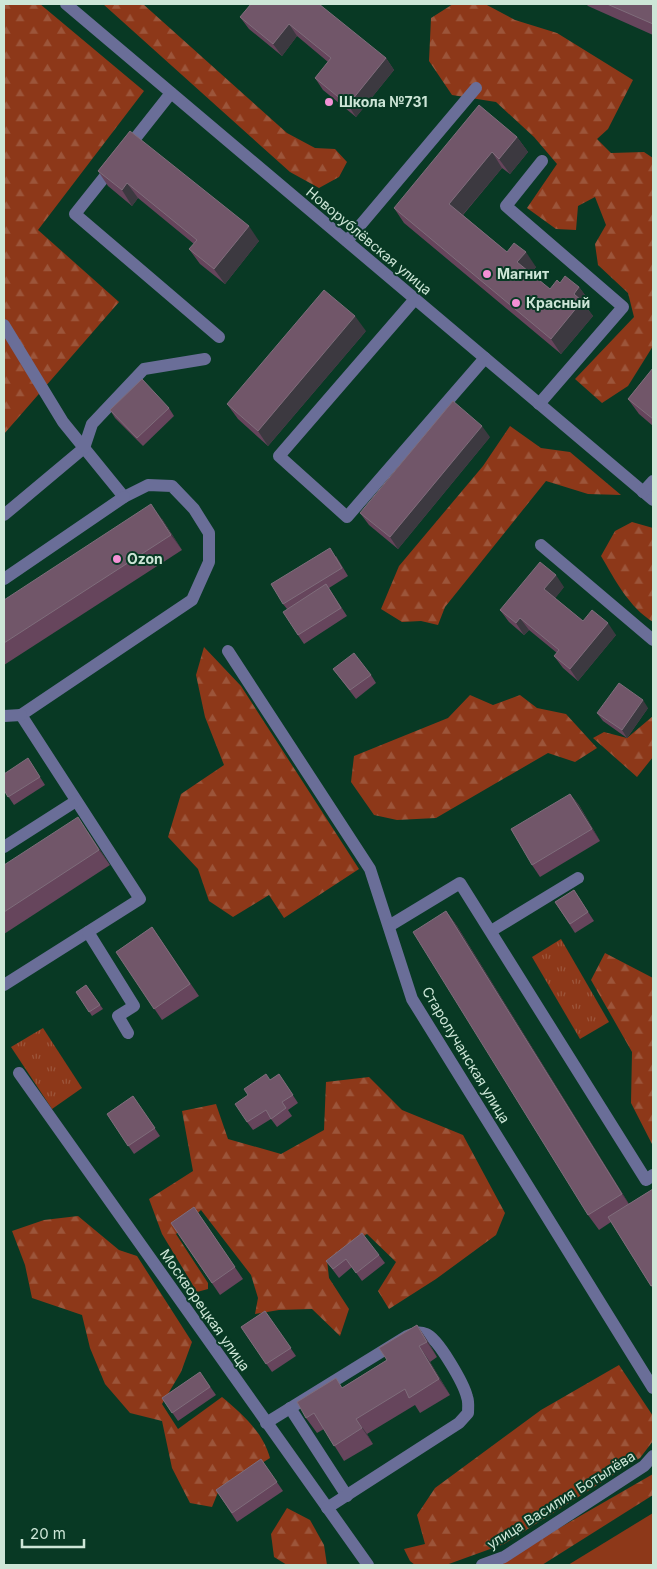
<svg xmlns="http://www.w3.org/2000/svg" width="657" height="1569" font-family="Inter,sans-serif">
<defs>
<pattern id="forest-firs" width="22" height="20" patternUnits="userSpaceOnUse" patternTransform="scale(1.25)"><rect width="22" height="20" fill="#8d3819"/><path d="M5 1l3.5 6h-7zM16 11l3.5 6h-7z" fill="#9c553a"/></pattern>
<pattern id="park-tufts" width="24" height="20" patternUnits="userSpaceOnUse" patternTransform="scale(1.25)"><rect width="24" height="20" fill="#8d3819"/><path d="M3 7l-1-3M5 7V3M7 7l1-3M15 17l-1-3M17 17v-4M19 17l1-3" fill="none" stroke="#9c553a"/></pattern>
</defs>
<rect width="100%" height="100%" fill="#083924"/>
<g fill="url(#forest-firs)">
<path d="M4 4H40L144 91 38 230 119 302 4 434Z"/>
<path d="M103 4H143L287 133 315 148 335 149 347 162 339 177 319 188 290 172Z"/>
<path d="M453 4H485L515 20 557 33 633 80 608 129 597 139 611 153 644 152 653 158V346L628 386 602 403 575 379 634 317 628 293 598 265 595 244 606 225 595 197 578 206 576 230 556 229 527 208 557 164 534 137 496 102 452 95 429 61 431 18Z"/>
<path d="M510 426 541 448 570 452 621 495 588 494 546 481 445 607 438 625 421 621 402 622 381 609 399 566 483 466Z"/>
<path d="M632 522 653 528V622C629 607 615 580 601 556L615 531Z"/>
<path d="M204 647 241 686 359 869 284 918 269 895 233 917 209 901 198 869 168 837 181 794 224 765 205 717 196 675Z"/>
<path d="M470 695 493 705 520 695 537 708 566 714 597 748 575 762 548 753 436 818 397 820 374 815 351 782 354 756 448 718Z"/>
<path d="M653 716V757L637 777 593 738 604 732 627 738Z"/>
<path d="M605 953 653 978V1146L631 1103 632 1052 591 980Z"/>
<path d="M369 1077 402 1110 463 1135 505 1213 496 1235 436 1279 389 1309 378 1291 396 1262 367 1234 327 1260 329 1278 349 1309 340 1336 312 1309 279 1310 255 1314 258 1298 251 1275 201 1210 176 1234 208 1283V1289L197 1292 162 1234 149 1199 193 1171 182 1111 216 1104 228 1139 281 1154 324 1130 326 1082Z"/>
<path d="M78 1216 119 1250 137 1256 192 1342 181 1372 162 1404 178 1429 222 1397C242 1414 263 1432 270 1458L219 1490 212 1507 190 1503 172 1468 162 1421 130 1413 105 1384 90 1348 82 1315 32 1298 25 1265 12 1231 44 1220Z"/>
<path d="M619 1365 653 1416V1441L640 1458 504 1544 446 1565H415L410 1561 404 1549 425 1544 417 1515 435 1488 541 1410Z"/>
<path d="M653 1474V1495L542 1565H495Z"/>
<path d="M287 1508 310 1520 324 1545 327 1565H287L274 1557 271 1534Z"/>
</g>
<g fill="url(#park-tufts)">
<path d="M561 939 609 1022 580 1039 532 957Z"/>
<path d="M43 1028 82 1088 52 1109 11 1047Z"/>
</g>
<path fill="#8d3819" d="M653 1513V1565H568Z"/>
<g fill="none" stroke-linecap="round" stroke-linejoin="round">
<g stroke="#6a6e98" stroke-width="12">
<path d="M66 4 653 500"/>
<path d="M126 150 171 93"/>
<path d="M114 165 75 214 219 337"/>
<path d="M347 241 476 88"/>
<path d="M415 299 279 456 347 517 485 358"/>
<path d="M4 325 63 422 124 497 148 485 172 486 194 509 209 533V562L192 600 21 715 140 899 4 985"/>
<path d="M539 404 623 307 506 206 542 161"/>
<path d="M643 492 653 481"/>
<path d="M4 515 84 448 92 424 144 369 205 359"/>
<path d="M541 545 653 640"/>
<path d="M4 579 124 497"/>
<path d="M228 651 370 869 412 999 653 1388"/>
<path d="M4 716 21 715"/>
<path d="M4 847 76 801"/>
<path d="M389 926 460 883 646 1180 653 1175"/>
<path d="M491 931 578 878"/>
<path d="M88 932 134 1006 118 1016 128 1033"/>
<path d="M19 1073 368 1565"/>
<path d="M290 1408 347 1496"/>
<path d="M266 1423 407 1336C415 1333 419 1331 426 1334 438 1338 464 1384 467 1397 469 1402 468 1408 468 1413L459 1423 327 1508"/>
<path d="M482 1565 504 1557 644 1466 653 1456"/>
</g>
</g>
<g fill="#66455c">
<path d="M251 4 386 58 394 70 356 117 323 90 315 78 328 62 297 36 282 56 249 29 240 17Z"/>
<path d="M586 4H653V35L588 6Z"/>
<path d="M130 131 259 241 225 284 200 264 189 249 194 244 138 198 132 206 108 186 98 171Z"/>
<path d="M517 137 528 152 510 174 502 168 463 215 507 252 536 267 531 273 550 289 560 283 579 287 590 302 586 307 593 316 561 354 404 223 394 208Z"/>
<path d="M366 331 268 446 238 419 227 404Z"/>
<path d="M653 368V426L639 414 628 399Z"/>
<path d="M169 408 174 416 143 446 115 418 110 410Z"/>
<path d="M490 437 398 549 369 525 360 513Z"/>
<path d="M162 519 182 550 4 665V600Z"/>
<path d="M336 556 348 576 329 588 347 616 304 644 298 635 287 609 283 604Z"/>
<path d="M564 587 555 598 583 621 616 635 578 681 563 668 554 656 557 653 529 630 524 635 509 622 500 610Z"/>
<path d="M333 669 371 675 376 683 356 699Z"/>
<path d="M648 708 627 738 603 721 597 713Z"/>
<path d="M28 758 45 785 14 805 4 790Z"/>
<path d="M570 794 579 805 600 841 540 877 532 865Z"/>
<path d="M88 832 110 865 4 934V865Z"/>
<path d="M574 890 594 921 575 933 555 902Z"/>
<path d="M446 911 457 926 629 1204 653 1189V1289L611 1222 599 1230 588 1215Z"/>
<path d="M152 927 199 996 162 1020 116 952Z"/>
<path d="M86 985 103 1009 92 1016 76 992Z"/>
<path d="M279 1074 298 1103 288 1110 292 1116 277 1127 271 1119 253 1130 247 1122 270 1080Z"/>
<path d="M133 1096 160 1136 134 1154 107 1114Z"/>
<path d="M194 1207 243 1279 220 1295 171 1223Z"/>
<path d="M379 1255 385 1263 362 1281 352 1267 339 1278 326 1261Z"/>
<path d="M265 1311 296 1356 272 1372 241 1327Z"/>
<path d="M417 1325 427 1340 437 1357 430 1362 450 1395 420 1413 415 1405 367 1434 373 1444 344 1461 324 1429 317 1433 306 1418 343 1387 387 1360Z"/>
<path d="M200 1372 216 1395 178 1421 162 1398Z"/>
<path d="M261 1459 283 1491 237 1522 216 1490Z"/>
</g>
<g fill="#3c3940">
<path d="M289 24 297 36 282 56 273 44Z"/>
<path d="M386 58 394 70 356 117 348 105Z"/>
<path d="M517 137 528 152 510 174 499 159Z"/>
<path d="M492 152 502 168 459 219 449 204Z"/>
<path d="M127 183 138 198 132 206 122 190Z"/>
<path d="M249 226 259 241 225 284 214 269Z"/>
<path d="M526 252 536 267 528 277 517 262Z"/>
<path d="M579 287 590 302 586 307 593 316 561 354 551 339 574 294Z"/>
<path d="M355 316 366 331 268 446 258 431Z"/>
<path d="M482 426 490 437 398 549 390 537Z"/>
<path d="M151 504 162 519 182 550 171 535Z"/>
<path d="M556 575 564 587 553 601 544 589Z"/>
<path d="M520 618 529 630 524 635 516 623Z"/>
<path d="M608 623 616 635 578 681 570 669Z"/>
<path d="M643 700 648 708 627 738 622 730Z"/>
<path d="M570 794 579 805 600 841 592 829Z"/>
<path d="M78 817 110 865 99 850Z"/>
<path d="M446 911 457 926 632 1209 622 1194Z"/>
<path d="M417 1325 427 1340 437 1357 427 1342Z"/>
<path d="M419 1346 430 1362 450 1395 439 1379Z"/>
<path d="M356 1419 367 1434 373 1444 362 1428Z"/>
</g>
<g fill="#715669" stroke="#7f6d7b">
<path d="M251 4H319L386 58 348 105 315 78 331 58 289 24 273 44 240 17Z"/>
<path d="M607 4H653V24Z"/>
<path d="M479 105 517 137 499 159 492 152 449 204 507 252 514 243 526 252 517 262 550 289 557 280 560 283 565 276 579 287 574 294 582 301 551 339 394 208Z"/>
<path d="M130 131 249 226 214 269 189 249 197 240 127 183 122 190 98 171Z"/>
<path d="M324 290 355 316 258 431 227 404Z"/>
<path d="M653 368V419L628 399Z"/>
<path d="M142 379 169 408 137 438 110 410Z"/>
<path d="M453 401 482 426 390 537 360 513Z"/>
<path d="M151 504 171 535 4 643V600Z"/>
<path d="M330 548 342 568 283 604 271 584Z"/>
<path d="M540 562 556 575 544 589 583 621 592 610 608 623 570 669 554 656 559 650 520 618 516 623 500 610Z"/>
<path d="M326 584 341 608 298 635 283 612Z"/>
<path d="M354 653 371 675 350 690 333 669Z"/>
<path d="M619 683 643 700 622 730 597 713Z"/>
<path d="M28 758 40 777 8 797 4 790V774Z"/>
<path d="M570 794 592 829 532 865 511 829Z"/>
<path d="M78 817 99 850 4 912V865Z"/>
<path d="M574 890 588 912 570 924 555 902Z"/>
<path d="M446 911 622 1194 588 1215 413 932Z"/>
<path d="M152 927 190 984 154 1009 116 952Z"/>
<path d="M86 985 100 1005 89 1012 76 992Z"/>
<path d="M266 1074 270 1080 279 1074 293 1095 282 1102 286 1108 271 1119 266 1110 247 1122 235 1104 248 1095 244 1089Z"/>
<path d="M133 1096 155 1128 128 1146 107 1114Z"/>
<path d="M653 1189V1284L651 1286 608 1217Z"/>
<path d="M194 1207 235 1267 212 1283 171 1223Z"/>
<path d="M362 1233 379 1255 356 1273 346 1259 333 1269 326 1261Z"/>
<path d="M265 1311 291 1348 266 1364 241 1327Z"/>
<path d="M417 1325 427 1342 419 1346 439 1379 409 1398 405 1389 356 1419 362 1428 334 1446 314 1413 306 1418 297 1402 336 1378 342 1388 387 1360 379 1348Z"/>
<path d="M200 1372 210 1387 172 1413 162 1398Z"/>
<path d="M261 1459 277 1482 232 1513 216 1490Z"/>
</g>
<g fill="#f391d5" stroke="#083924" stroke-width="2">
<circle cx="329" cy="102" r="5"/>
<circle cx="487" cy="274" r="5"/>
<circle cx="516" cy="303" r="5"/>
<circle cx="117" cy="559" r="5"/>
</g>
<g text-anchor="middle" stroke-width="4" stroke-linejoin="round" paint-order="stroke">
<g font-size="14" font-weight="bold" fill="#cde6d7" stroke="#083924" text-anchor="start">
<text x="339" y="107">Школа №731</text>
<text x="497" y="279">Магнит</text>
<text x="526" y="308">Красный</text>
<text x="127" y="564">Ozon</text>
</g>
<g font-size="14" fill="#cde6d7" stroke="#083924">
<text transform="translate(369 241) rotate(40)" y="5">Новорублёвская улица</text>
<text transform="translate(466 1055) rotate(59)" y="5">Старолучанская улица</text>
<text transform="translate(205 1310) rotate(55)" y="5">Москворецкая улица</text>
<text transform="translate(561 1500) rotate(-32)" y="5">улица Василия Ботылёва</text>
</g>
</g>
<rect width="657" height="1569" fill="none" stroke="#cde6d7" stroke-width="10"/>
<path d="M22 1539v8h62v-8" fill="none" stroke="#cde6d7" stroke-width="2.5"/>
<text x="30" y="1539" font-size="15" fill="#cde6d7" stroke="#083924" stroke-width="4" paint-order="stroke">20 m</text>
</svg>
